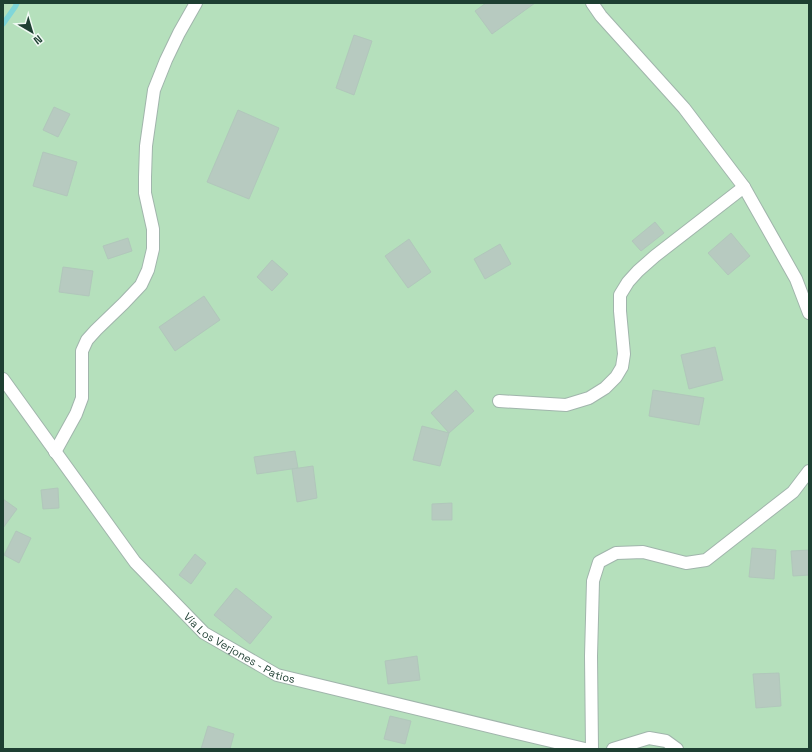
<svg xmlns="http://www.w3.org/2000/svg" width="812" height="752" font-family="'Space Grotesk',sans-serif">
<rect width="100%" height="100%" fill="#dfece5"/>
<rect fill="#b5e0bc" x="3" y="3" width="806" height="746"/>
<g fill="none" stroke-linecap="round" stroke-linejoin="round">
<path stroke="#80d6d9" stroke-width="5.5" d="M3 24 15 7 17 3"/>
</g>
<g fill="#b7cac0" stroke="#b1c7bb">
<path d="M486 3H535L492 34 475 11Z"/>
<path d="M354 35 372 41 354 95 336 88Z"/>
<path d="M54 107 70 114 58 137 43 130Z"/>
<path d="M238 110 279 128 249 199 207 182Z"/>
<path d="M43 152 77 162 67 196 33 186Z"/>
<path d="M655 222 664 233 641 251 632 241Z"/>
<path d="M731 233 750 256 728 275 708 253Z"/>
<path d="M128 238 132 251 108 259 103 246Z"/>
<path d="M409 239 431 272 408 288 385 256Z"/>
<path d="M500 244 511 264 485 279 474 259Z"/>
<path d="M272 260 288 274 272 291 257 277Z"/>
<path d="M63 267 93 271 89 296 59 292Z"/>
<path d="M204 296 220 320 175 351 159 327Z"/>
<path d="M715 347 723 380 689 389 681 355Z"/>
<path d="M456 390 474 411 449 433 431 413Z"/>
<path d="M653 390 704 398 699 425 649 416Z"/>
<path d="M422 426 449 433 440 466 413 460Z"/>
<path d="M295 451 298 468 257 474 254 457Z"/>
<path d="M313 466 317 498 297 502 292 469Z"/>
<path d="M58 488 59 508 43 509 41 490Z"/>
<path d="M3 499 17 509 3 528Z"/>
<path d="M452 503V520H432V504Z"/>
<path d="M16 531 31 538 19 563 4 555Z"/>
<path d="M752 548 776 550 774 579 749 577Z"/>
<path d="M809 550V575L793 576 791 551Z"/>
<path d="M195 554 206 563 191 584 179 575Z"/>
<path d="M236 588 272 617 250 644 214 615Z"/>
<path d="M417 656 420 680 388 684 385 661Z"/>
<path d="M779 673 781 706 756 708 753 674Z"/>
<path d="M390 716 411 721 405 744 384 739Z"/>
<path d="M208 726 234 734 230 749H201Z"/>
</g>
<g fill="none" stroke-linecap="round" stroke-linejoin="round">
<defs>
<g id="minor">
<path d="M592 3 601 16 684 108 744 187 796 279 809 313"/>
<path id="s1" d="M3 379 135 562 204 633 277 675 517 733 585 749"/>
<path d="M499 401 566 405 589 398 605 388 616 377 622 367 624 354 620 311V295L628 282 638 271 655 256 744 187"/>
<path d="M55 452 76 414 82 398V351L87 340 96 330 124 303 141 285 148 270 153 249V229L145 193V177L146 146 154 90 166 60 179 33 196 3"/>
<path d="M592 749 591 656 593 581 599 562 616 553 643 552 686 563 706 560 793 492 809 471"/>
<path d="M613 749 649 738 666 741 677 749"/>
</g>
</defs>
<use href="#minor" stroke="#a1b5ac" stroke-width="14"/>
<use href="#minor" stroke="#fff" stroke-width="12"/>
</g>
<g text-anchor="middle" stroke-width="3" stroke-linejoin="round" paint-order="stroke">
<g font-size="11" fill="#1e3f32" stroke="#f0f9f3">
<text dy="4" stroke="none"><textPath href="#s1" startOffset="363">Vía Los Verjones - Patios</textPath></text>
</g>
</g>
<rect width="812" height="752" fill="none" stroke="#1e3f32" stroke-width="8"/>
<g transform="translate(32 32) rotate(142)" stroke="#f0f9f3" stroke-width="3" paint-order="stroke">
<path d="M0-3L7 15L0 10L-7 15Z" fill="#1e3f32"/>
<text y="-6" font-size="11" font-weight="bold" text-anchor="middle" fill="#1e3f32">N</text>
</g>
</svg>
